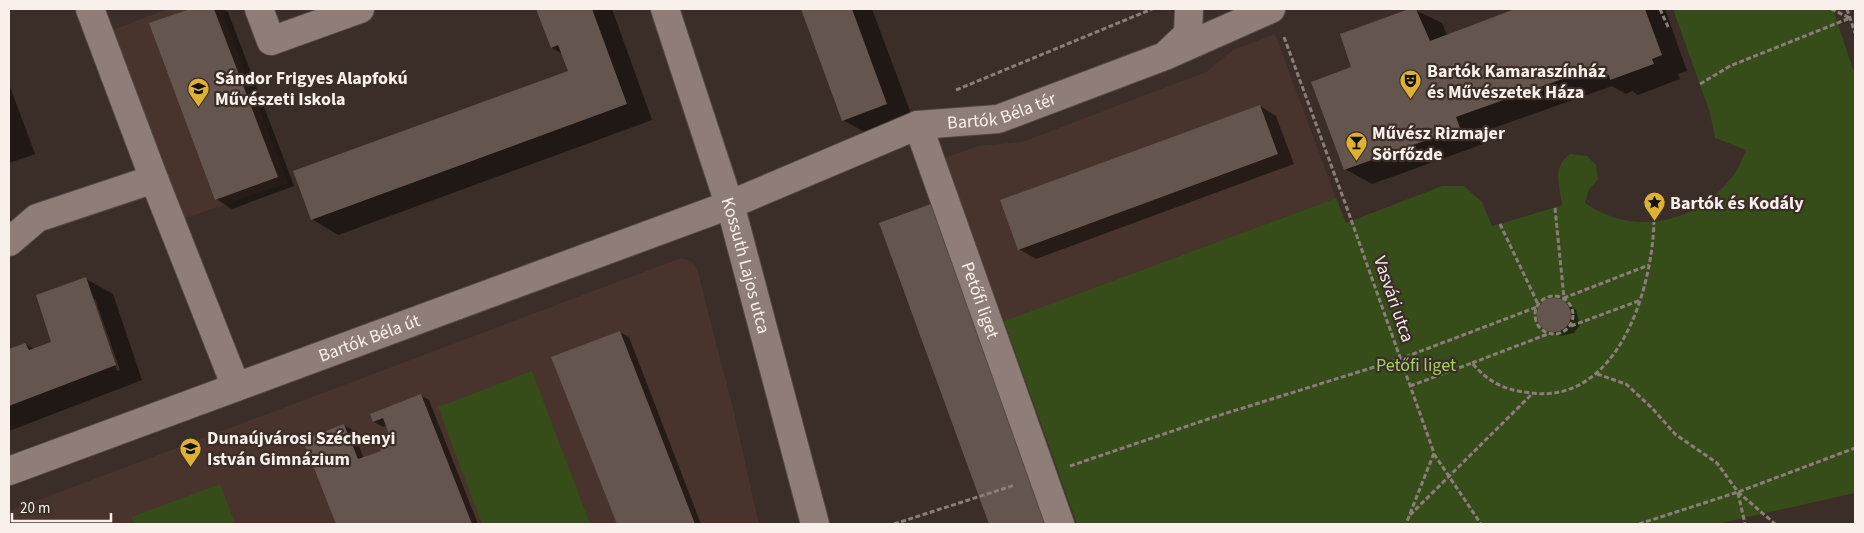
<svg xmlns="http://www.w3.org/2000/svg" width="1864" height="533" font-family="'Source Sans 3',sans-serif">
<rect width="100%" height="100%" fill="#3b2d27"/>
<g fill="#48342c">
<path d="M168 9H221L288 183 183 219 112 30Z"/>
<path d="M1275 34 1336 198 1004 321 944 158 978 146 1022 142 1206 72 1233 50Z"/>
<path d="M681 258 691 261 697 269 733 408 759 524H9V511Z"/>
</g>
<g fill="#364c19">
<path d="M1673 9H1833L1855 75V493L1717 524H1077L1004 321 1336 198 1346 223 1442 186H1464L1482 202 1492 226 1500 224 1562 205C1560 186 1551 168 1570 154L1587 156 1596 165 1598 180 1589 189 1585 203C1634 237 1695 224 1732 177 1738 170 1742 159 1746 150L1715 138 1710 113Z"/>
<path d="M532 371 590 524H482L438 407Z"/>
<path d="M220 484 235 524H134L131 517Z"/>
</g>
<g fill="#0007" fill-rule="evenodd">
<path d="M193 9H223L228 12 294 186 232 209 216 199 151 24Z"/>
<path d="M538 9H612L652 120 338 235 312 219 569 71 563 54 552 48Z"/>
<path d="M802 9H872L913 119 870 135 843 120Z"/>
<path d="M1413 9 1442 23 1447 35 1518 9H1665L1687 71 1678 74 1680 79 1638 95 1632 91 1626 94 1612 86 1482 132 1486 143 1372 184 1345 169 1352 67 1341 35Z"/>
<path d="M9 84 35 154 9 163Z"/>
<path d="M1260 106 1276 116 1294 164 1036 259 1019 249Z"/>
<path d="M931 206 957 221 1069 524H990L880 224Z"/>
<path d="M86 279 113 294 142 380 9 431V350L25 344 34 349 52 343ZM92 299H95L120 370 117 371Z"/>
<path d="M1551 300 1563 301 1576 310 1580 325 1574 333 1560 336 1542 325 1538 315 1542 305Z"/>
<path d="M620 332 629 337 701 524H618L552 358Z"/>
<path d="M420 395 429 400 478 524H337L305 440 344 425 353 430 364 459 382 452 393 440 387 425 383 427 374 422 372 415Z"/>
</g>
<g fill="#65554f">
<path d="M190 9H214L278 177 215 200 149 23Z"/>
<path d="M536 9H592L627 104 311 220 293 171 568 71 558 45 551 48Z"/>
<path d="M801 9H852L887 104 842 121Z"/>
<path d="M1409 9H1416L1430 41 1515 9H1645L1662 55 1652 59 1654 64 1610 80 1609 75 1598 79 1593 68 1456 117 1460 128 1344 170 1311 82 1351 67 1340 34Z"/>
<path d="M1260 105 1278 154 1018 250 1000 200Z"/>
<path d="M931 204 948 248 1048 524H989L879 223Z"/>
<path d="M86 277 116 365 9 406V349L25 343 29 350 51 342 36 295Z"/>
<circle cx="1554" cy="315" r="17"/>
<path d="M620 331 695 524H617L551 357Z"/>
<path d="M421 394 472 524H336L303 440 344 424 358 459 381 451 379 444 391 439 383 418 373 422 370 414Z"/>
</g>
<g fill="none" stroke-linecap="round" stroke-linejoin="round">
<defs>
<g id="minor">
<path d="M90 9 154 179"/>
<path d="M259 9 271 41 360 9"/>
<path id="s1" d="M665 9 734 219 815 524"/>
<path d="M1168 53 1188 34 1189 9"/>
<path id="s2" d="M918 125 1060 524"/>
<path d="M9 242 37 218 154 179 236 387"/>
<path id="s3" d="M9 471 729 205 918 125 998 119 1165 56 1271 9"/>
</g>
</defs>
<use href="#minor" stroke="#554a45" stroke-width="30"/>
<g stroke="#8a7e79" stroke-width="3" stroke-dasharray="5 2.5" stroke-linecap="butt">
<path d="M1660 9 1669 29"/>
<path d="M1831 9 1850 18"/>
<path d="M1847 9 1855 33"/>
<path d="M1284 37 1348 211 1434 453 1406 524"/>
<path d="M1700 84 1730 66 1850 18"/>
<path d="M956 90 1152 9"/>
<path d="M1555 208 1564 298 1649 265"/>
<path d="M1500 224 1538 304"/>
<circle cx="1554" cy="315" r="19"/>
<path d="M1571 326 1641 300"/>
<path d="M1472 363 1548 334"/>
<path d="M1597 374 1626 384 1652 408 1675 434 1717 463 1738 492 1775 524"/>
<path d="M1410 386 1472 363C1489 383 1505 390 1531 393 1618 404 1652 290 1654 222"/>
<path d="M1434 454 1481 524"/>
<path d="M1070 466 1214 417 1400 359 1537 307"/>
<path d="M1738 493 1745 524"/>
<path d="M1410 515 1532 394"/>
<path d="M894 524 1015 485"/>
<path d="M1639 524 1738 492 1855 448"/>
</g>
<use href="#minor" stroke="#8f7e78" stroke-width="28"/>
</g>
<defs>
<symbol id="theatre-pin" viewBox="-11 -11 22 30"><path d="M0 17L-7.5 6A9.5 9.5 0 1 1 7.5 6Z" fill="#deb133" stroke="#3b2d27"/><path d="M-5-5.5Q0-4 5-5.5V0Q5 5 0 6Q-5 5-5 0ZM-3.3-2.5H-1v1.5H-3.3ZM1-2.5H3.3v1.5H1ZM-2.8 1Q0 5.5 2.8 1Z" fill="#111"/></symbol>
<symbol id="school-pin" viewBox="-11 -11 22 30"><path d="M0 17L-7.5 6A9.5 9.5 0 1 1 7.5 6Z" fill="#deb133" stroke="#3b2d27"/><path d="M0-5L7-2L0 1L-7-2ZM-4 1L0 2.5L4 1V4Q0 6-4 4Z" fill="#111"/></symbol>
<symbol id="bar-pin" viewBox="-11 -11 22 30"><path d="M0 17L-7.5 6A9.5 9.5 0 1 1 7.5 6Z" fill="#deb133" stroke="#3b2d27"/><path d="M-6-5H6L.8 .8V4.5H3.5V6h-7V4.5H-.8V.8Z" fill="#111"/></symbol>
<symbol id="sight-pin" viewBox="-11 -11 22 30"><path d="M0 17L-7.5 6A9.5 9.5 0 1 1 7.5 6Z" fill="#deb133" stroke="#3b2d27"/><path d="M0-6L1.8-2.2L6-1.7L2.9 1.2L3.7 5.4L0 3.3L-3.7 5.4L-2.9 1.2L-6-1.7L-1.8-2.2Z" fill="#111"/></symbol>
</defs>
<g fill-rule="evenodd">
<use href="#theatre-pin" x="1398" y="68" width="25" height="34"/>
<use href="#school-pin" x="186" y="76" width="25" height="34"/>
<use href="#bar-pin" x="1344" y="130" width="25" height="34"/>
<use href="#sight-pin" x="1642" y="190" width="25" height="34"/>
<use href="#school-pin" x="178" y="436" width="25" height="34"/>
</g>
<g text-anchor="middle" stroke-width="4.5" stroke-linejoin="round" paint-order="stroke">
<g font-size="18" font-weight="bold" fill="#f9f0ec" stroke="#3b2d27" text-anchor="start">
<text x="1427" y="77">Bartók Kamaraszínház<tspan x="1427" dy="21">és Művészetek Háza</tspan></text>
<text x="215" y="84">Sándor Frigyes Alapfokú<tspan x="215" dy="21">Művészeti Iskola</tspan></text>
<text x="1372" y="139">Művész Rizmajer<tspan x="1372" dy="21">Sörfőzde</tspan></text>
<text x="1670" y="209">Bartók és Kodály</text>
<text x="207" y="444">Dunaújvárosi Széchenyi<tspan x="207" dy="21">István Gimnázium</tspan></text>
</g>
<g font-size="18" fill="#f9f0ec" stroke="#3b2d27">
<text dy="6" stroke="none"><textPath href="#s3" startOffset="1058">Bartók Béla tér</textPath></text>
<text dy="6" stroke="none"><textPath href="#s1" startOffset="269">Kossuth Lajos utca</textPath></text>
<text transform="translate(1394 299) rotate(71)" y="6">Vasvári utca</text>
<text dy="6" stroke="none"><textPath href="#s2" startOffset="186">Petőfi liget</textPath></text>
<text dy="6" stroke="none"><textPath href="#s3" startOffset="384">Bartók Béla út</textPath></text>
</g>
<g font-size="18" fill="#9fd264" stroke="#3b2d27">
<text x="1416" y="371">Petőfi liget</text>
</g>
</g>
<rect width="1864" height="533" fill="none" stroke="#f9f0ec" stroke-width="20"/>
<path d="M12 513v8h99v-8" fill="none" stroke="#f9f0ec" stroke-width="2.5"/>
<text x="20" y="513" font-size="15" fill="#f9f0ec" stroke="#3b2d27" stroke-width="4" paint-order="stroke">20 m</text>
</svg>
